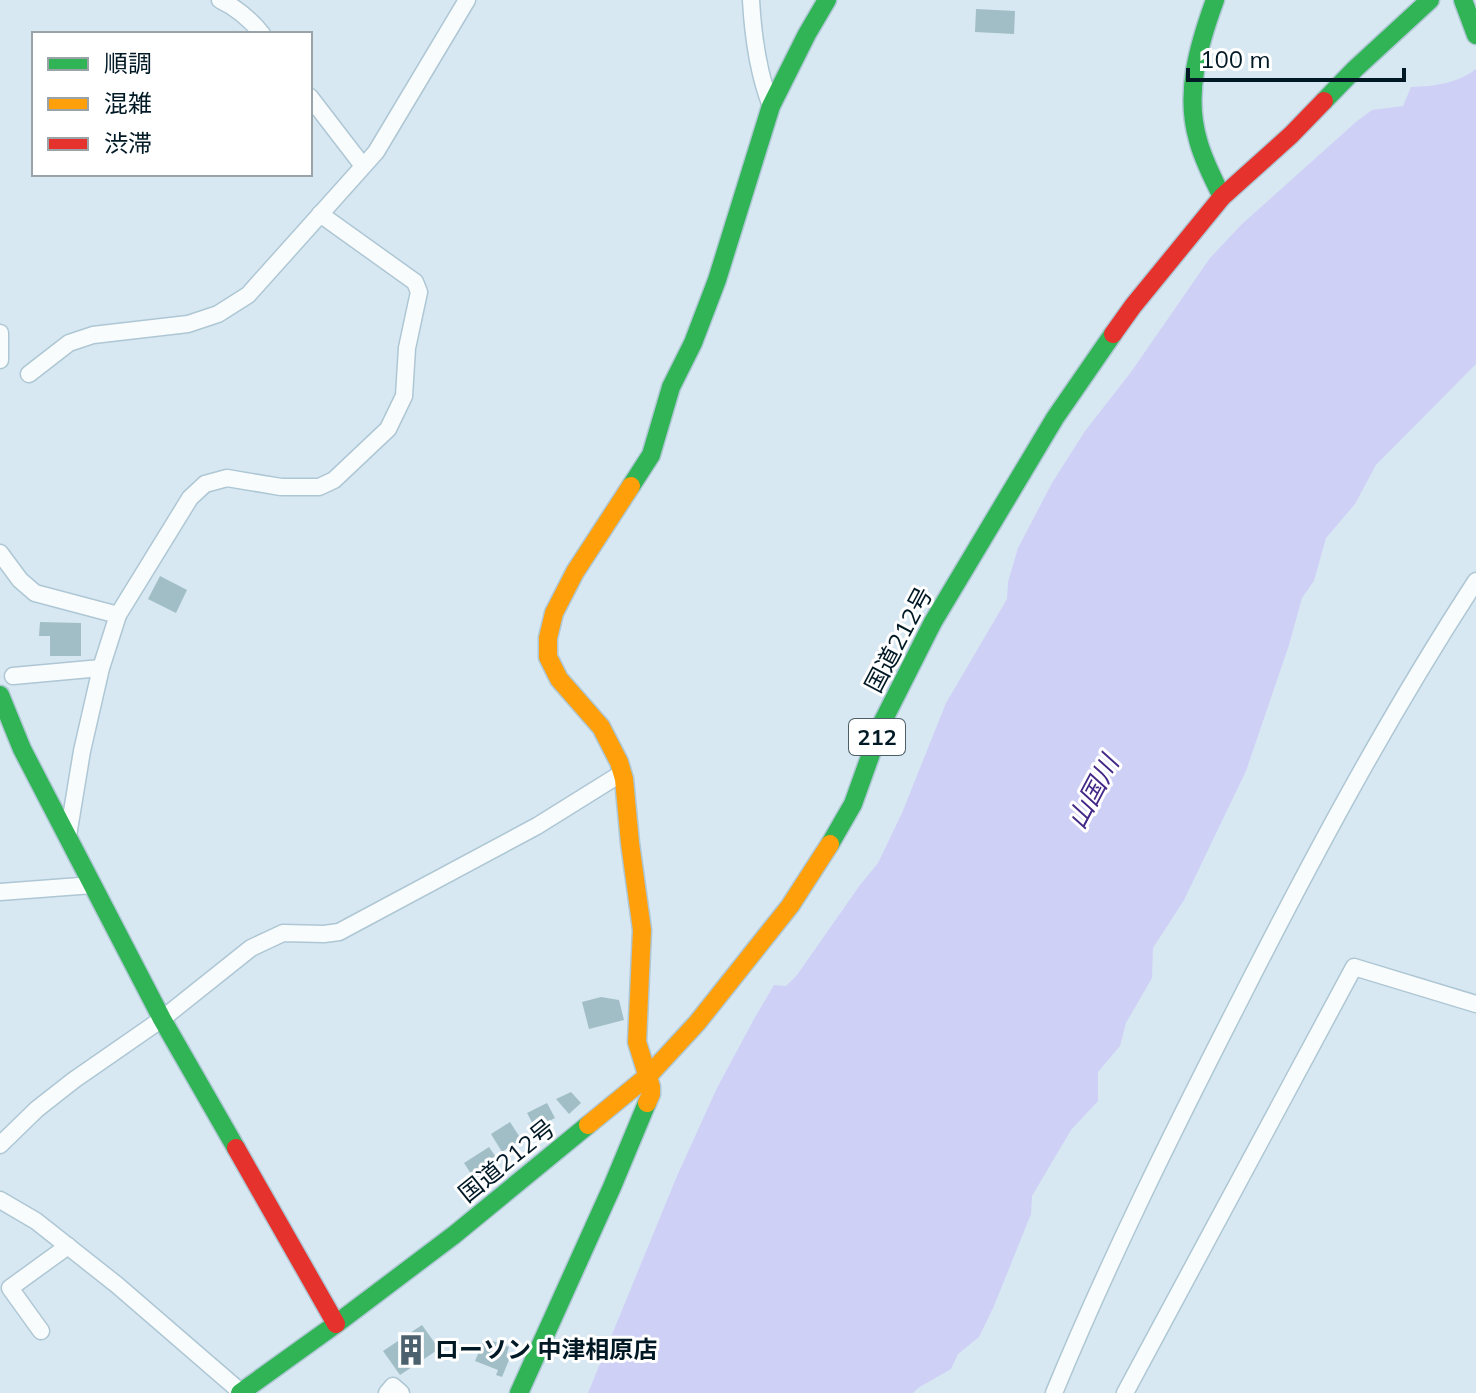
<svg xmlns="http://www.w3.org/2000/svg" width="1476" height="1393" font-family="Mulish,'Noto Sans JP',sans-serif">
<rect width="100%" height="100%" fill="#d7e8f2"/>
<path fill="#cfd0f6" d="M1476 69V364L1376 465 1355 504 1326 538 1314 581 1302 598 1289 645 1246 771 1184 900 1153 948 1152 978 1126 1023 1120 1046 1098 1072V1101L1071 1130 1032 1196 1031 1214 994 1306 979 1337 958 1354 951 1369 918 1388 913 1393H588L677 1176 717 1088 754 1019 774 985 786 986 797 975 860 885 878 863 902 813 946 703 1007 599 1008 582 1018 548 1052 483 1085 431 1131 372 1210 258 1242 224 1357 121 1372 110 1403 106 1411 87C1435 86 1456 84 1476 69Z"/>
<g fill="#a1bec6">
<path d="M976 9 1015 11 1014 34 975 32Z"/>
<path d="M160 576 187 590 176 613 148 599Z"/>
<path d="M40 622 81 623V656H50V636H39Z"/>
<path d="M601 997 619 1000 624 1020 589 1029 582 1002Z"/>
<path d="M571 1092 581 1103 569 1114 556 1099Z"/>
<path d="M547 1103 555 1118 535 1128 527 1113Z"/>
<path d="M510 1122 521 1139 502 1152 491 1134Z"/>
<path d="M489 1147 500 1163 475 1180 464 1163Z"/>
<path d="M422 1325 439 1349 400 1375 383 1351Z"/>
<path d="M485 1338 509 1347 507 1353 511 1355 502 1377 496 1375 498 1370 475 1361Z"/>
</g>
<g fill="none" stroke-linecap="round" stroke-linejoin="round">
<defs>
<g id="street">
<path d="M220 0C237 8 250 19 262 34"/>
<path d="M751 0C753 36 758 73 771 106"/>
<path d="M310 97 363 166"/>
<path d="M0 333V360"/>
<path d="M29 374 69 343 93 335 188 324 218 314 248 295 376 152 467 0"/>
<path d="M0 553 20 580 35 593 118 615"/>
<path d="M13 676 101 668"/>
<path d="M68 836 82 751 101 668 118 615 190 498 205 484 227 478 281 487H319L334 480 388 429 404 396 407 348 419 292 415 282 320 214"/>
<path d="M0 892 93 885"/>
<path d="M0 1145 37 1109 74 1080 162 1019 251 948 283 933 324 934 339 932 537 826 622 773"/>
<path d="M0 1200 36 1221 117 1285 242 1393"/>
<path d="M41 1331 10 1288 68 1246"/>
<path d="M387 1393 393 1386 401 1393"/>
<path d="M1054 1393C1109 1260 1173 1131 1238 1004 1311 860 1388 716 1476 581"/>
<path d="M1125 1393 1354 967 1476 1004"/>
</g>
<g id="fast">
<path d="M1215 0C1199 44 1184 93 1198 140 1203 160 1213 178 1222 197"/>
<path d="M1463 0 1476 35"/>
<path d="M1324 101 1355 69 1430 0"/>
<path d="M631 486 651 455 671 387 693 343 717 280 771 106 807 34 827 0"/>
<path d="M0 695 22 749 162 1019 236 1148"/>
<path d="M830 844 853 804 882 723 933 622 1055 418 1113 334"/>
<path d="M240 1393 336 1324 454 1235 588 1125"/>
<path d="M519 1393 612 1187 647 1103"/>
</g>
<g id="slow">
<path d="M631 486 575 572 554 613 548 638V657L559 679 601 727 619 762 624 779 630 843 642 930 637 1042 651 1087V1094L647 1103"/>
<path d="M588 1125 649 1075 697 1023 790 906 830 844"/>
</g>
<g id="jam">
<path d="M1113 334 1133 306 1222 197 1291 135 1324 101"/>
<path d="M236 1148 336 1324"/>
</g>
</defs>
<use href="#street" stroke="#aec7d4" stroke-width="19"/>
<use href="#fast" stroke="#aec7d4" stroke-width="21"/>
<use href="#slow" stroke="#aec7d4" stroke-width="21"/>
<use href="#jam" stroke="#aec7d4" stroke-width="21"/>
<use href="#street" stroke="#f9fcfd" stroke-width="16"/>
<use href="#fast" stroke="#30b455" stroke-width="18"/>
<use href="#slow" stroke="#ff9f0a" stroke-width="18"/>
<use href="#jam" stroke="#e5322d" stroke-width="18"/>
</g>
<defs>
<symbol id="building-bare" viewBox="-9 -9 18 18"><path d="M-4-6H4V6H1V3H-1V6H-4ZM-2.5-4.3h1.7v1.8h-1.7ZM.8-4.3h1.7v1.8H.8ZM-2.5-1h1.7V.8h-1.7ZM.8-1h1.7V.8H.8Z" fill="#4b616d" stroke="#fff" stroke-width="2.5" paint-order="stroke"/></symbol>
</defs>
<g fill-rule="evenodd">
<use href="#building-bare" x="389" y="1328" width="44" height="44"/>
</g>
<g text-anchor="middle" stroke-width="6" stroke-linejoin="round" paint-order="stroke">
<rect fill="#fff" stroke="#4c5e66" stroke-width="2" x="849" y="719" width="56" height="36" rx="6"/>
<g font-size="22" font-weight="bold" fill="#001925">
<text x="877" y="745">212</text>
</g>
<g font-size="24" fill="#001925" stroke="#fff">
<text transform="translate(899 640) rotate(-62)" y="8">国道212号</text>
<text transform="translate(507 1161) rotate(-39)" y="8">国道212号</text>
</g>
<g font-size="24" font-weight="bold" fill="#001925" stroke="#fff" text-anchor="start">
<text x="435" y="1358">ローソン 中津相原店</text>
</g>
<g font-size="26" font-style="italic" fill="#442887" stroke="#fff">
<text transform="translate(1093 792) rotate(-62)" y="9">山国川</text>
</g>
</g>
<rect x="32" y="32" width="280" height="144" fill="#ffffff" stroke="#99a3a8" stroke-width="2"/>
<rect x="48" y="58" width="40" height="12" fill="#30b455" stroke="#99a3a8" stroke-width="2"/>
<text x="104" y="72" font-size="24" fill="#001925">順調</text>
<rect x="48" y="98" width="40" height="12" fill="#ff9f0a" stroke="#99a3a8" stroke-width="2"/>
<text x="104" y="112" font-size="24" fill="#001925">混雑</text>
<rect x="48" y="138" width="40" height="12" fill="#e5322d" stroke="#99a3a8" stroke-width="2"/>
<text x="104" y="152" font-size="24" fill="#001925">渋滞</text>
<path d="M1188 68v12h216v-12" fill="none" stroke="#001925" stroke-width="4"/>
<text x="1200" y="68" font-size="24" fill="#001925" stroke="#ffffff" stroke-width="6" paint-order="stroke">100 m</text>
</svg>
